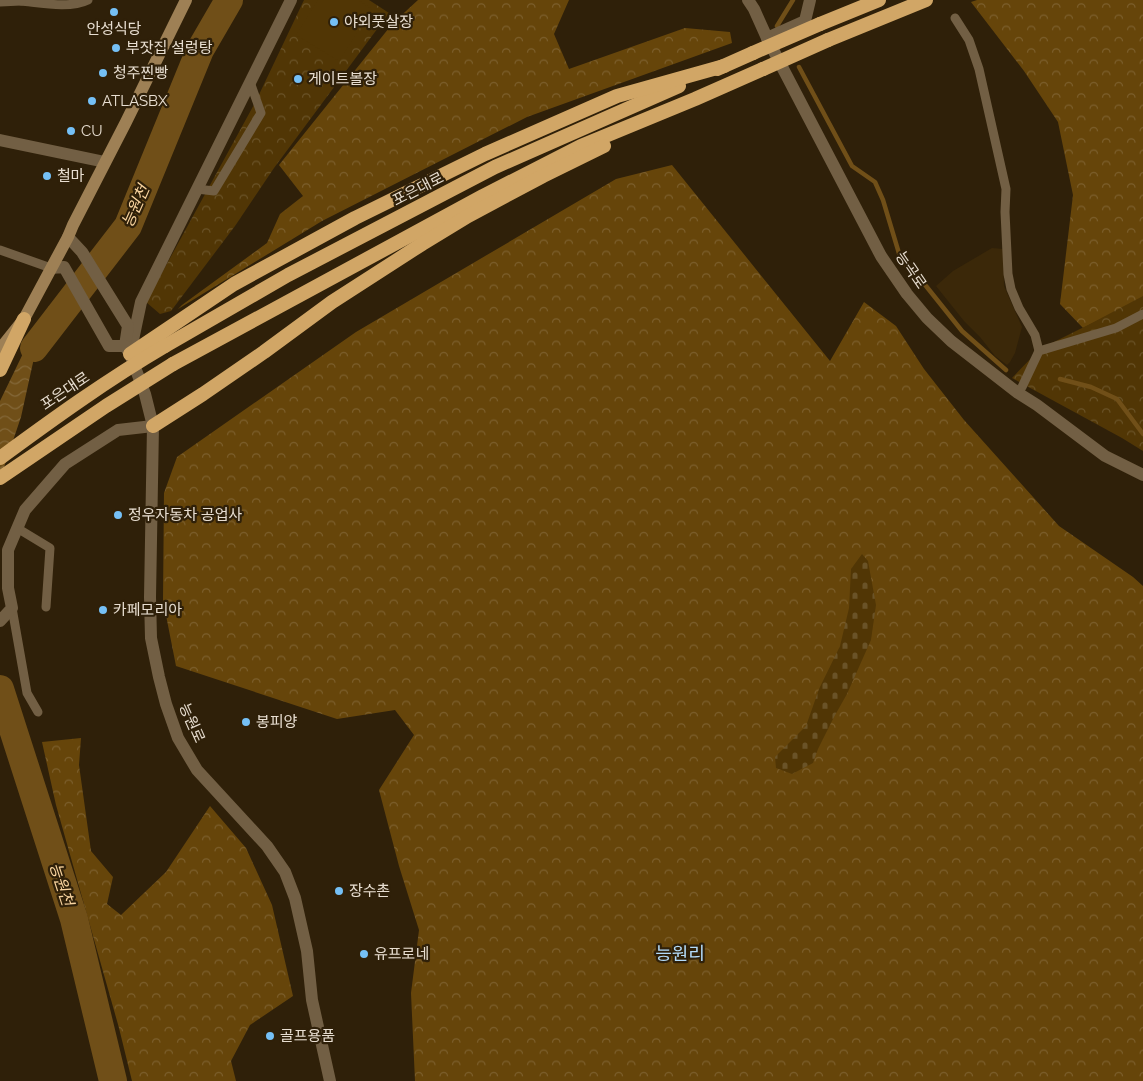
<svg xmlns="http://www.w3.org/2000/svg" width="1143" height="1081" font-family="Raleway,'Noto Sans KR',sans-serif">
<defs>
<pattern id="forest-crowns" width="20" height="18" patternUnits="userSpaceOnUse" patternTransform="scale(1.25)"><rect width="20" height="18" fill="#66450a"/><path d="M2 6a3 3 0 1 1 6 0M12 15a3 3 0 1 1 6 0" fill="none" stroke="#7c5f2d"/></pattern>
<pattern id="cemetery-stones" width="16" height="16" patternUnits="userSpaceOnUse" patternTransform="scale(1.25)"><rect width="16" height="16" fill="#513605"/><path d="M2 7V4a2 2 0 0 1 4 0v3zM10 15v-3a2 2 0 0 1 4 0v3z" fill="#6a5328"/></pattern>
<pattern id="park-crowns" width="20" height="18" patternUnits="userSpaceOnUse" patternTransform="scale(1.25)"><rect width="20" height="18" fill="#513605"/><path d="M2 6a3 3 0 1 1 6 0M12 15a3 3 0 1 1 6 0" fill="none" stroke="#6a5328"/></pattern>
<pattern id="water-waves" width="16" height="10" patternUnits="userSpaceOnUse" patternTransform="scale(1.25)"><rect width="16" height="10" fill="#704f18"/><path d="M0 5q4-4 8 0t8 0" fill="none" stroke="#846839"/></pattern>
</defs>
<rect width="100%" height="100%" fill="#2f2009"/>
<path fill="#3b2809" d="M992 248 1003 249 1004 286 1022 327 1015 353 1010 362 1007 365 995 356 980 337 964 321 936 286 953 271Z"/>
<g fill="url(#forest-crowns)">
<path d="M418 0H569L554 34 569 69 685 28 730 32 732 43 527 117 322 221 178 309 182 305 267 243 280 214 303 196 279 165 393 23Z"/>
<path d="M977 0H1143V298L1083 328 1060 304 1073 195 1058 122 1024 71 971 2Z"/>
<path d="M672 165 830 361 864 302 896 326 924 369 964 420 1059 526 1133 577 1143 586V1081H415L411 993 419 930 399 866 379 790 414 735 395 710 337 719 176 666 163 600 164 493 177 457 356 332 616 179Z"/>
<path d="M81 738 79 765 91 851 113 877 107 904 121 915 166 872 210 806 246 848 272 905 293 996 250 1025 231 1061 236 1081H132L119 1028 56 805 42 742Z"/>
</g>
<path fill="url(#cemetery-stones)" d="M862 554 868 561 876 605 871 640 847 694 834 717 818 749 813 763 792 774 776 768 775 757 806 726 819 689 840 646 849 608 851 569Z"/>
<g fill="url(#park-crowns)">
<path d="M304 0H369L389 13 274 168 235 226 171 311 160 314 146 302 256 101Z"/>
<path d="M1143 296V451L1122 438 1012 378 1040 349 1088 325Z"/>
</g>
<path fill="#513605" d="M318 0H358L372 9 339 61 296 35Z"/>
<path fill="url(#water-waves)" d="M49 306 63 331 34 358 21 417 0 479V401L32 335Z"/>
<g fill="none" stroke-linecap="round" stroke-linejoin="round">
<g stroke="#704f18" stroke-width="4.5">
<path d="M777 26 793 0"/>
<path d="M799 67 852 166 875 182 883 200 901 260 926 286 962 331 1006 370"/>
<path d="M1060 379 1091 387 1117 399 1143 434"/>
</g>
<g stroke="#704f18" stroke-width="28">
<path d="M34 348 128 226 200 50 229 0"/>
<path d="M0 689 74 919 113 1081"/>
</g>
<g stroke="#725f44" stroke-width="9">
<path d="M21 1C41 3 70 9 88 0"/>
<path d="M0 2 21 1V0"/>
<path d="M955 18 969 40 979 69 1006 189 1005 212 1008 274 1011 289 1019 308 1035 335 1039 351"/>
<path d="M197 189 214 191 261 113 250 82"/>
<path d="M0 250 51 268"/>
<path d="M1018 393 1022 387 1039 351 1116 328 1143 314"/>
<path d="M17 528 50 548 46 607"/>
<path d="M12 608 27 693 38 712"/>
</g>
<g stroke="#725f44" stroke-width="12">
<path d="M767 38 805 21 810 0"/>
<path d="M0 140 105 162"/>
<path d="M130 354 141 302 291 0"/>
<path d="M0 621 12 608 8 588V550L25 510 65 464 118 430 153 426"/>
</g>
<g stroke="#725f44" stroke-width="12">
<path d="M748 0 754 9 767 38 803 107 881 256 907 294 927 318 951 341 1018 393 1037 405 1105 456 1143 475"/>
<path d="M68 237 82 252 128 326 125 346 130 354 145 394 153 426 150 597 151 638 159 677 166 704 178 738 197 770 267 846 285 872 295 898 307 951 312 1000 330 1081"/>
<path d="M51 268 64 267 109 346H125"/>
</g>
<path stroke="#9e8055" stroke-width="12" d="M0 349 24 319 68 237 73 225 126 122 186 0"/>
<g stroke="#d1a666" stroke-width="14">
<path d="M820 24 879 0"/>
<path d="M828 40 926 0"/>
<path d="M717 69 753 53"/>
<path d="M165 346 288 275 495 167 679 86"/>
<path d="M130 354 234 284 355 218 485 154 617 96 724 66"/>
<path d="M173 364 483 196 581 146 695 99 763 69"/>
<path d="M0 370 24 319"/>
<path d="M153 426 203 394 264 352 332 302 422 244 468 216 543 176 604 146"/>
</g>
<g stroke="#d1a666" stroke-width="14">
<path d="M753 53 820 24"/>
<path d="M763 69 828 40"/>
<path d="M0 458C53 419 107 380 165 346"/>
<path d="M0 478 106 406 173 364"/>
</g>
</g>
<g fill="#75c0f6" stroke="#2f2009" stroke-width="2">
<circle cx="114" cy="12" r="5"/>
<circle cx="334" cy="22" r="5"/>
<circle cx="116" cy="48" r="5"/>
<circle cx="103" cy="73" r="5"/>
<circle cx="298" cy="79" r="5"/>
<circle cx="92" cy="101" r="5"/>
<circle cx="71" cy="131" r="5"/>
<circle cx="47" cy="176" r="5"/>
<circle cx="118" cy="515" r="5"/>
<circle cx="103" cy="610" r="5"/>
<circle cx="246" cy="722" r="5"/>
<circle cx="339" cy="891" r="5"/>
<circle cx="364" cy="954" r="5"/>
<circle cx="270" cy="1036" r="5"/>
</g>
<g text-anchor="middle" stroke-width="4.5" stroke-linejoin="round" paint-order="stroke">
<g font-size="15" fill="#e8ded1" stroke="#2f2009" text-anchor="start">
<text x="344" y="27">야외풋살장</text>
<text x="114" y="34" text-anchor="middle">안성식당</text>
<text x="126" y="53">부잣집 설렁탕</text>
<text x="113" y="78">청주찐빵</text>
<text x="308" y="84">게이트볼장</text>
<text x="102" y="106">ATLASBX</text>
<text x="81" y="136">CU</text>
<text x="57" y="181">철마</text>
<text x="128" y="520">정우자동차 공업사</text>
<text x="113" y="615">카페모리아</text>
<text x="256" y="727">봉피양</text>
<text x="349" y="896">장수촌</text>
<text x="374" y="959">유프로네</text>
<text x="280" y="1041">골프용품</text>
</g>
<g font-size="15" fill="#e8ded1" stroke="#2f2009">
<text transform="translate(418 189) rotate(-27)" y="5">포은대로</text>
<text transform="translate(911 270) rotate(55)" y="5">능곡로</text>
<text transform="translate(65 391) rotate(-34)" y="5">포은대로</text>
<text transform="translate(192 723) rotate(66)" y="5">능원로</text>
</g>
<g font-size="16" font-style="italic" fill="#fad5a0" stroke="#2f2009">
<text transform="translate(135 206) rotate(-66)" y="6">능원천</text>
<text transform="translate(62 884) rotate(72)" y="6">능원천</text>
</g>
<g font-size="18" fill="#b3dbfa" stroke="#2f2009">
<text x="680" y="960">능원리</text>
</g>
</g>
</svg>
